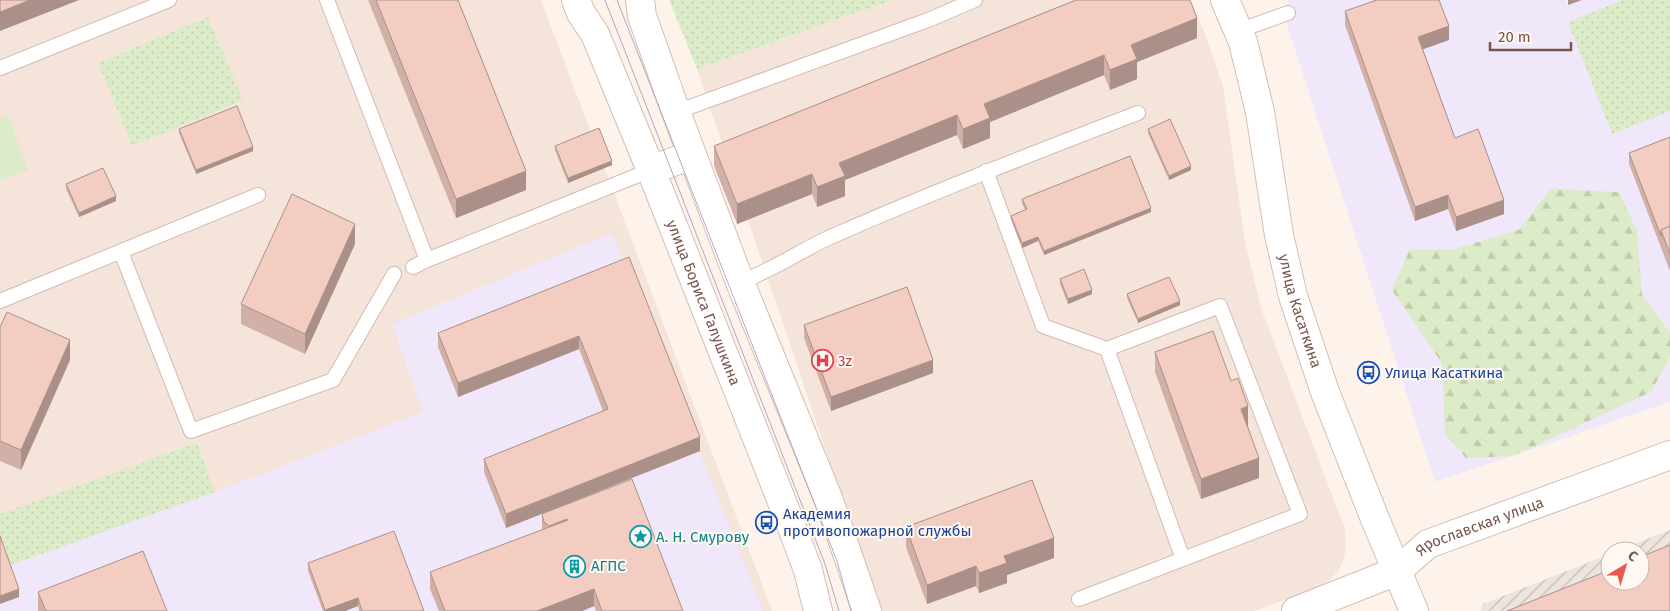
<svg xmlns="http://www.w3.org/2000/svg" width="1670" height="611" font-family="'Fira Sans',sans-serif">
<defs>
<pattern id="industrial-furrows" width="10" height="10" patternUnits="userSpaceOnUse" patternTransform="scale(1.25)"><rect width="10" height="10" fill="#ede4e0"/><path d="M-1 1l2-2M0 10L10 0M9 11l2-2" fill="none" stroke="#c5bcb8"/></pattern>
<pattern id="grass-dots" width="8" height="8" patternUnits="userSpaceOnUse" patternTransform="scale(1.25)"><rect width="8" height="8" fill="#ddecc8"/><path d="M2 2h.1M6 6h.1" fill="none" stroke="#c1ccad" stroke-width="1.8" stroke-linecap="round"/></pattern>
<pattern id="forest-firs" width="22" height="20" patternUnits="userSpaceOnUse" patternTransform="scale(1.25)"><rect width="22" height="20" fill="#ddecc8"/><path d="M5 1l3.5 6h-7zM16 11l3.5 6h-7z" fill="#c1ccad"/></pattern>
</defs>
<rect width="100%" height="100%" fill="#fdf3eb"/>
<g fill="#f5e4d9">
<path d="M0 0H541L772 611H0Z"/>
<path d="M893 0H1190L1206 36 1223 86 1245 242 1261 308 1345 529V555L1339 570 1329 581 1318 588 1254 611H880L697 69Z"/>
</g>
<path fill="url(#industrial-furrows)" d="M1670 530V611H1481L1483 604 1610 554V581H1640V551H1617Z"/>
<g fill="#f0e7fa">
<path d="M1288 0H1566L1568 5 1582 0H1670V402L1435 482 1288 28Z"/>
<path d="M612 233 763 611H0V604L19 597 8 566 215 492 423 412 392 324Z"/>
</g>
<g fill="url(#grass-dots)">
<path d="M669 0H893L697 69Z"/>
<path d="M1622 0H1670V111L1612 134 1568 22Z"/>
<path d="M208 17 243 100 132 146 98 63Z"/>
<path d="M197 443 215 492 8 566 0 544V514Z"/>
</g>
<path fill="url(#forest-firs)" d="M1550 189 1619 192 1637 231 1642 295 1670 333V357L1651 392 1513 456 1466 458 1445 434 1442 363 1392 290 1410 249H1454L1519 230Z"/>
<path fill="#ddecc8" d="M8 115 28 170 0 180V117Z"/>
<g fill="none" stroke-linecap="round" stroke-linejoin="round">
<defs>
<g id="lane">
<path d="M327 0 427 260 651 170"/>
<path d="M1238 31 1288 13"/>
<path d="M0 68 169 0"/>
<path d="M676 112 928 20 975 0"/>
<path d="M986 171 1043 326 1107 349 1183 559"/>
<path d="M121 252 191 431 333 380 394 274"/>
<path d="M413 267 427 260"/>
<path d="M740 282C774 270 802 249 835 235 935 191 1037 152 1138 113"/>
<path d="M0 301 258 195"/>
<path d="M1079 599 1300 514 1220 306 1107 349"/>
</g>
<g id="street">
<path d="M651 170 692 155"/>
<path id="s1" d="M1414 611 1397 571 1428 544 1670 455"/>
</g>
<g id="secondary">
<path id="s2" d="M576 0 581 13 595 34 651 170 788 517 808 570 818 611"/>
<path d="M640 0 642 16 676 112 740 282 828 498 867 611"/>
<path id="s3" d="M1225 0 1243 42 1260 112 1279 235 1293 296 1325 392 1375 519 1397 571 1296 611"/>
</g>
</defs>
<use href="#lane" stroke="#d3bbb2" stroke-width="16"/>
<use href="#street" stroke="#d3bbb2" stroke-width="30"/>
<use href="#secondary" stroke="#d8bcb2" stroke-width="30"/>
<use href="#lane" stroke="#fff" stroke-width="14"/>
<use href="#street" stroke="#fff" stroke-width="28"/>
<use href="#secondary" stroke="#fff" stroke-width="28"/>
<g stroke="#b4a7c9" stroke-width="1">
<path d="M605 0 825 564 839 611"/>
<path d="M617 0 837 561 851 611"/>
</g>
</g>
<g fill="#d1b0a7">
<path d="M368 0H458L526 190 456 218Z"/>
<path d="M1076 0 1197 38 1137 62V79L1110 90 1104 75 990 122V138L963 149 957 135 845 180V196L817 207 812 194 737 224 714 166V146Z"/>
<path d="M1374 0H1439L1449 40 1423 49 1455 138 1504 214 1456 231 1448 209 1415 221 1345 25V11L1374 1Z"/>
<path d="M179 129 253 151 196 174 179 133Z"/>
<path d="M1148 129 1191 170 1169 180 1148 133Z"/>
<path d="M1670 137V271L1629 164V153Z"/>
<path d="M555 146 612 165 568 183 555 150Z"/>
<path d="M66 184 116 201 79 217 66 189Z"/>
<path d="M1022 199 1151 212 1044 255 1038 241 1022 248 1011 220V216L1025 210 1022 203Z"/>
<path d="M355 244 305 354 241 324V304Z"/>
<path d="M629 257 700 451 568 503 683 611H596L594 606 582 611H439L430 589V572L542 530V515L544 513 506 528 484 472V459L603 411 579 349 458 397 438 347V333Z"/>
<path d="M1060 279 1092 294 1068 304 1060 284Z"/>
<path d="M1127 294 1180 305 1138 323 1127 298Z"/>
<path d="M804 325 933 373 831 411 804 338Z"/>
<path d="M0 327 70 360 21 470 0 461Z"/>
<path d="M1155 352 1248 426 1259 478 1201 499 1155 372Z"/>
<path d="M906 527 1054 558 1007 575V583L979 593 976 586 927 604 906 547Z"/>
<path d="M308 563 424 611H359L358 606 345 611H323L308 571Z"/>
<path d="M38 592 167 611H38Z"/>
</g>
<g fill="#aa9088">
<path d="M30 0H79L0 31V12Z"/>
<path d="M1568 0H1582L1568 5Z"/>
<path d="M1197 18V38L1137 62V79L1110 90V70L1131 45Z"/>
<path d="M1449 26V40L1418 51V37Z"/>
<path d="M1104 55V75L990 122V138L963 149V129L984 104Z"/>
<path d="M957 115V135L845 180V196L817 207V187L839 163Z"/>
<path d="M253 147V151L196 174V170Z"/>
<path d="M612 161V165L568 183V178Z"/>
<path d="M1191 166V170L1169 180V176Z"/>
<path d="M526 171V190L456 218V199Z"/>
<path d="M812 174V194L737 224V204Z"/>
<path d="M1448 195V209L1415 221V207Z"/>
<path d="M116 196V201L79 217V213Z"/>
<path d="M1504 200V214L1456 231V217Z"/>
<path d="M1151 208V212L1044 255V251Z"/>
<path d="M355 224V244L305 354V334Z"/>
<path d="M1038 237V241L1022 248V243Z"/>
<path d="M1092 290V294L1068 304V299Z"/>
<path d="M1180 301V305L1138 323V319Z"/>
<path d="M579 336V349L458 397V383Z"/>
<path d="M70 340V360L21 470V450Z"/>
<path d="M933 360V373L831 411V397Z"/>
<path d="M1248 406V426L1241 429V409Z"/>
<path d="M700 437V451L506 528V514Z"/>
<path d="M1259 458V478L1201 499V479Z"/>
<path d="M567 519V536L549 543V526Z"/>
<path d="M1054 538V558L1007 575V583L979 593V573L1004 556Z"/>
<path d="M976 566V586L927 604V585Z"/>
<path d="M19 589V597L0 604V596Z"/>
<path d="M594 589V606L582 611H537Z"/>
<path d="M358 598V606L345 611H325V610Z"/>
</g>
<g fill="#f3cdc2" stroke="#aa9088">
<path d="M0 0H30L0 12Z"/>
<path d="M376 0H458L526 171 456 199Z"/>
<path d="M1076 0H1190L1197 18 1131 45 1137 59 1110 70 1104 55 984 104 990 118 963 129 957 115 839 163 845 176 817 187 812 174 737 204 714 146Z"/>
<path d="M1377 0H1439L1449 26 1418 37 1455 138 1478 129 1504 200 1456 217 1448 195 1415 207 1345 11Z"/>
<path d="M237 106 253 147 196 170 179 129Z"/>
<path d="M1170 119 1191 166 1169 176 1148 129Z"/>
<path d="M599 128 612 161 568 178 555 146Z"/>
<path d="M1670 137V226L1661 230V236L1629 153Z"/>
<path d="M1130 156 1151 208 1044 251 1038 237 1022 243 1011 216 1027 209 1022 199Z"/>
<path d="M103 168 116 196 79 213 66 184Z"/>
<path d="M292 194 355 224 305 334 241 304Z"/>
<path d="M1670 226V254L1661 230Z"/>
<path d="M629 257 700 437 506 514 484 459 608 409 579 336 458 383 438 333Z"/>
<path d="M1084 269 1092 290 1068 299 1060 279Z"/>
<path d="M1169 277 1180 301 1138 319 1127 294Z"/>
<path d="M907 287 933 360 831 397 804 325Z"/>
<path d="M7 312 70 340 21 450 0 441V327Z"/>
<path d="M1213 331 1231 381 1238 378 1248 406 1241 409 1259 458 1201 479 1155 352Z"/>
<path d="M632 479 683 611H602L594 589 537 611H445L430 572 568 520 567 519 549 526 544 522 542 515 544 513Z"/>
<path d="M1032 480 1054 538 1004 556 1007 563 979 573 976 566 927 585 906 527Z"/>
<path d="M394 531 424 611H362L358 598 325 610 308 563Z"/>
<path d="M0 536 19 589 0 596Z"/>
<path d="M1670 545V611H1507L1610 570V581H1640V557Z"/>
<path d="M143 551 167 611H46L38 592Z"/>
</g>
<defs>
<symbol id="hospital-ring" viewBox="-11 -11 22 22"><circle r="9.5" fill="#fff8f2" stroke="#e0444e" stroke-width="1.5"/><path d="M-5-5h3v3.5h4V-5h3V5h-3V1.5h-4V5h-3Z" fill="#e0444e"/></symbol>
<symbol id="bus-ring" viewBox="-11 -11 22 22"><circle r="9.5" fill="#fff8f2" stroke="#1a4fb4" stroke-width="1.5"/><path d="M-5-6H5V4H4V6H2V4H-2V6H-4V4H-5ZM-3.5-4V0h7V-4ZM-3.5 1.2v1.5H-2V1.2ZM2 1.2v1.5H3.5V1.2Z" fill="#1a4fb4"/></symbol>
<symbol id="sight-ring" viewBox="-11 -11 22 22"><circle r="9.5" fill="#fff8f2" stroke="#0f9aa8" stroke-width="1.5"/><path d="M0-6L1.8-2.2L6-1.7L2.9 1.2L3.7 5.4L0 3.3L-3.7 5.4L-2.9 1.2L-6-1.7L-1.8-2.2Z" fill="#0f9aa8"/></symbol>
<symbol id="building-ring" viewBox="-11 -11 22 22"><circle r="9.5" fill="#fff8f2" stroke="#0f9aa8" stroke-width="1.5"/><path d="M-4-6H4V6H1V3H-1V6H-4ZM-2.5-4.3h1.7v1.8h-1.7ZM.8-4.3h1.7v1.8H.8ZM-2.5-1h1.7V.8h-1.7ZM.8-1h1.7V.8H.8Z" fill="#0f9aa8"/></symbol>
</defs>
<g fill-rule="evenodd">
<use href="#hospital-ring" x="810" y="348" width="25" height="25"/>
<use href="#bus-ring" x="1356" y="360" width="25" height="25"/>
<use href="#bus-ring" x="754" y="510" width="25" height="25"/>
<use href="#sight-ring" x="628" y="524" width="25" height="25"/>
<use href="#building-ring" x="562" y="554" width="25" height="25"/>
</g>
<g text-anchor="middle" stroke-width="4" stroke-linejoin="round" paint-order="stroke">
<g font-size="15" fill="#7a554c" stroke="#fff8f2">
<text dy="5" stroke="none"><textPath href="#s2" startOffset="329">улица Бориса Галушкина</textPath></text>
<text dy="5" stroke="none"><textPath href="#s3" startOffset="321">улица Касаткина</textPath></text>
<text dy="5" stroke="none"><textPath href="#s1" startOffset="139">Ярославская улица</textPath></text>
</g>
<g font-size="15" fill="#be3a42" stroke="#fff8f2" text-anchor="start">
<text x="838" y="366">3z</text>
</g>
<g font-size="15" fill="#164399" stroke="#fff8f2" text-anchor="start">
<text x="1385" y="378">Улица Касаткина</text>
<text x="783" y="519">Академия<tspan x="783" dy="17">противопожарной службы</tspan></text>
</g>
<g font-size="15" fill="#0d838f" stroke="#fff8f2" text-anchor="start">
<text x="656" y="542">А. Н. Смурову</text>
<text x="591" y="571">АГПС</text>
</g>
</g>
<g transform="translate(1625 566) rotate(38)"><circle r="24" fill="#fff8f2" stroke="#cab7b0"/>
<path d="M0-4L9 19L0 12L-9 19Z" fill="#e9584f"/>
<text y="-8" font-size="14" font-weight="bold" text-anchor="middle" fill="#7a554c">С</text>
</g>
<path d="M1490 42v8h81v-8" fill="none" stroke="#7a554c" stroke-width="2.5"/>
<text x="1498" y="42" font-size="15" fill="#7a554c" stroke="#fff8f2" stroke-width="4" paint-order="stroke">20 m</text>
</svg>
